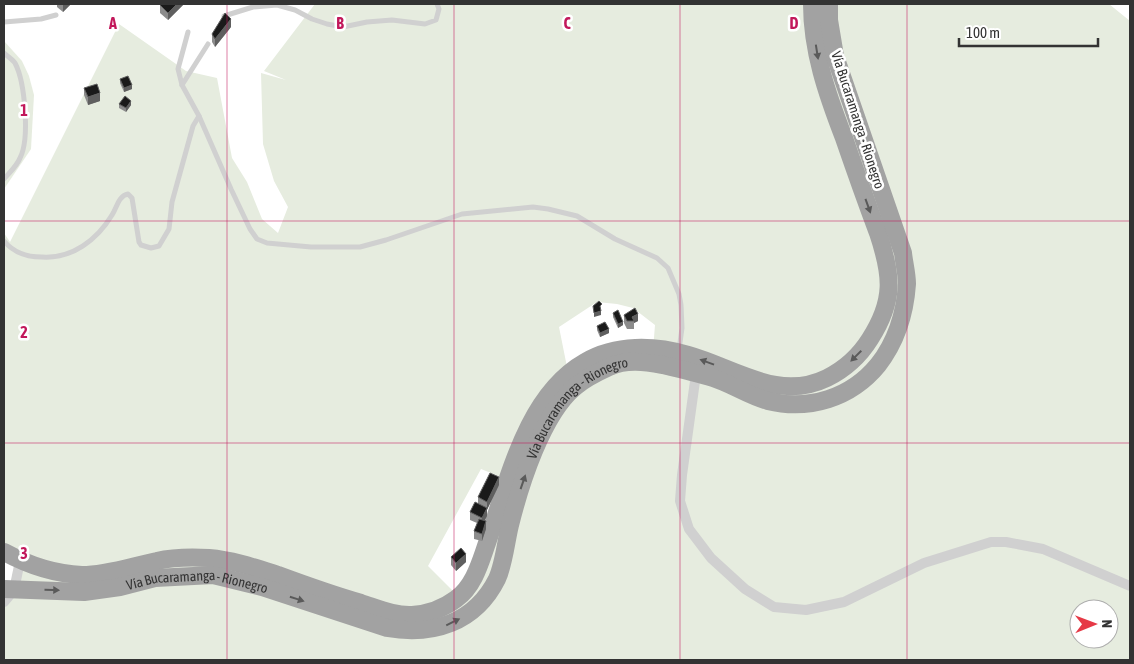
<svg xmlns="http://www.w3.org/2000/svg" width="1134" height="664" font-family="'Asap Condensed',sans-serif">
<rect width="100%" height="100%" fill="#fff"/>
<g fill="#e6ecdf" fill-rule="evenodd">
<path d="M315 4H1109L1130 21V660H4V602L20 561 4 552V233L10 242 119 24 186 71 217 78 232 158 247 182 262 219 278 233 288 207 274 181 263 144 261 73 286 80 264 71ZM597 302 617 304 633 308 655 325 653 350 568 372 559 327ZM481 469 506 479 459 597 428 566ZM1079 609H1109V639H1079Z"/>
<path d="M4 41 22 61 29 76 34 95 31 149 4 189Z"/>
</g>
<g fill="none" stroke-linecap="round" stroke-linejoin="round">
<g stroke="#d0d0d0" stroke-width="5">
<path d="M224 16 253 7 277 5 295 10 312 19 327 24 343 27 367 22 392 20 425 24 436 20 439 9 437 4"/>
<path d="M4 22 41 19 56 15"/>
<path d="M4 53C7 56 12 59 15 63 25 82 30 139 20 158 17 166 9 173 4 179"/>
<path d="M182 85 208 44"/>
<path d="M199 116 231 189 250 229 257 239 267 243 311 247H360L386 240 462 214 533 207 548 209 577 216 615 239 657 258 668 268 679 294 681 305 682 328 679 350"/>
<path d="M4 241C13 252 27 257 42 257 72 259 97 240 112 215 117 208 118 196 128 194L132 198 139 242 141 245 151 248 159 246 169 229 172 202 193 126 199 116 182 85 178 69 188 32"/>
</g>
<g stroke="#d0d0d0" stroke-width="10">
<path d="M696 374 682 475 680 501 689 529 711 558 745 589 774 607 806 610 844 602 924 563 991 542H1006L1043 549 1130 586"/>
<path d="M4 602 14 590 20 561"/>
</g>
<g stroke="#a2a2a2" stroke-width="18">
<path d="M4 552C28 565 54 574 82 575 107 575 132 566 157 561 174 557 192 557 209 558 233 560 256 568 278 575 305 585 333 595 361 603 377 608 395 616 412 615 428 614 444 608 456 599 474 586 480 563 487 543 508 483 525 396 585 362 616 344 654 345 688 355 735 368 778 402 827 378 845 369 860 355 870 339 895 300 892 275 878 233 866 201 855 170 844 138 827 94 812 51 812 4"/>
<path id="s1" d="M4 589 84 592 120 587 155 578 213 575 262 587 387 628C433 636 475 623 497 579 504 564 506 541 510 525 520 485 542 414 575 387 584 379 598 372 609 367 627 359 645 362 663 365 680 369 697 373 713 378 732 384 749 396 768 401 809 411 851 398 878 365 896 342 905 313 907 284 907 274 904 263 903 253L835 56 829 20V4"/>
</g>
</g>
<g fill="#8c8c8c">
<path d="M57 4H71L63 12 57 7Z"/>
<path d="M162 4H184L168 20 160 13V5Z"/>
<path d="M231 27 215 47 212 42V34Z"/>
<path d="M120 79 132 89 124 92 120 83Z"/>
<path d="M84 88 100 101 88 105 84 95Z"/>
<path d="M119 104 131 105 126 112 119 108Z"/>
<path d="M613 313 623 325 618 328 613 317Z"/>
<path d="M624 315 638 321 634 323V329H627L624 323Z"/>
<path d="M597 326 609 333 600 337 597 330Z"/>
<path d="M499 485 487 509V516L484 521 486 529 482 541 474 539V531L477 523 470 520V512L478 503V497Z"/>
<path d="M451 557 466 562 456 571 451 565Z"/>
</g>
<g fill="#5f5f5f">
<path d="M63 4H71L63 12Z"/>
<path d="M177 4H184L168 20V13Z"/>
<path d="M231 19V27L215 47V39Z"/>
<path d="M132 85V89L124 92V88Z"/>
<path d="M100 93V101L88 105V97Z"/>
<path d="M131 101V105L126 112V108Z"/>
<path d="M601 311V315L594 317V313Z"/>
<path d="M638 314V321L634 323V321L632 317Z"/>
<path d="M623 322V325L618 328V324Z"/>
<path d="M609 329V333L600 337V333Z"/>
<path d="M499 477V485L487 510V502Z"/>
<path d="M487 508V516L482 526V518Z"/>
<path d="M486 521V529L482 541V534Z"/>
<path d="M466 554V562L456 571V563Z"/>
</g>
<g fill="#1a1a1a" stroke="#5f5f5f">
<path d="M162 4H177L168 13 160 5Z"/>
<path d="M225 13 231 19 215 39 212 34Z"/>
<path d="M128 76 132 85 124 88 120 79Z"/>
<path d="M97 84 100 93 88 97 84 88Z"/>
<path d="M125 96 131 101 126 108 119 104Z"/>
<path d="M599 301 602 304 600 306 601 311 594 313 593 306Z"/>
<path d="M635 308 638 314 632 317 634 321H627L624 315Z"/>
<path d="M618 310 623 322 618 324 613 313Z"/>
<path d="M605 322 609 329 600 333 597 326Z"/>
<path d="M490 473 499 477 487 502 478 497Z"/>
<path d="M475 502 487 508 482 518 470 512Z"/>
<path d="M479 519 486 521 482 534 474 531Z"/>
<path d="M461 548 466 554 456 563 451 557Z"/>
</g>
<defs><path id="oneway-solid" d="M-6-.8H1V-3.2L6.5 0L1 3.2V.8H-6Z" transform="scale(1.25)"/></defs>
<g fill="#5a5a5a">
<use href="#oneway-solid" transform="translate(817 52) rotate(81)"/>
<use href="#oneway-solid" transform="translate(868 206) rotate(70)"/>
<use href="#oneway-solid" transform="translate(856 356) rotate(135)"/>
<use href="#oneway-solid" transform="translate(707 362) rotate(-160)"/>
<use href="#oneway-solid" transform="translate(523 482) rotate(-71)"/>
<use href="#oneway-solid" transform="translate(52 590) rotate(1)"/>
<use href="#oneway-solid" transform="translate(297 599) rotate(18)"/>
<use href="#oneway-solid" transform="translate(453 622) rotate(-26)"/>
</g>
<path fill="none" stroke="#c2185b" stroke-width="1" stroke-opacity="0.55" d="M227 4V660M454 4V660M680 4V660M907 4V660M4 221H1130M4 443H1130"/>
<g text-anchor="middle" stroke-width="5" stroke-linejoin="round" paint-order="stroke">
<g font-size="14" fill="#333" stroke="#fff">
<text transform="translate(858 120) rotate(72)" y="5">Vía Bucaramanga - Rionegro</text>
<text dy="5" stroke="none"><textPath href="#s1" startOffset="720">Vía Bucaramanga - Rionegro</textPath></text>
<text dy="5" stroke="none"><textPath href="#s1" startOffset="195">Vía Bucaramanga - Rionegro</textPath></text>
</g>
</g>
<g font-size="16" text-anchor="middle" font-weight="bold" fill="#c2185b" stroke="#fff" stroke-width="5" stroke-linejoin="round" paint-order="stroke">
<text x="113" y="29">A</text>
<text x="340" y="29">B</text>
<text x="567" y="29">C</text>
<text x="794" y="29">D</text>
<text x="24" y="116">1</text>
<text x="24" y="338">2</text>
<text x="24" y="559">3</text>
</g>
<rect width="1134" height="664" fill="none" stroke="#333333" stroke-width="10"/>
<g transform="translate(1094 624) rotate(89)"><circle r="24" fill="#ffffff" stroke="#adadad"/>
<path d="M0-4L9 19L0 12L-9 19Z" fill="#e63946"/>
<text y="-8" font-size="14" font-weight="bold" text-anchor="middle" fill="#333333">N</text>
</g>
<path d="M959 38v8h139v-8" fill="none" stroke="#333333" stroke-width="2.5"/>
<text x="966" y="38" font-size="15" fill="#333333" stroke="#ffffff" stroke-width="4" paint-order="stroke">100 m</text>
</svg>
